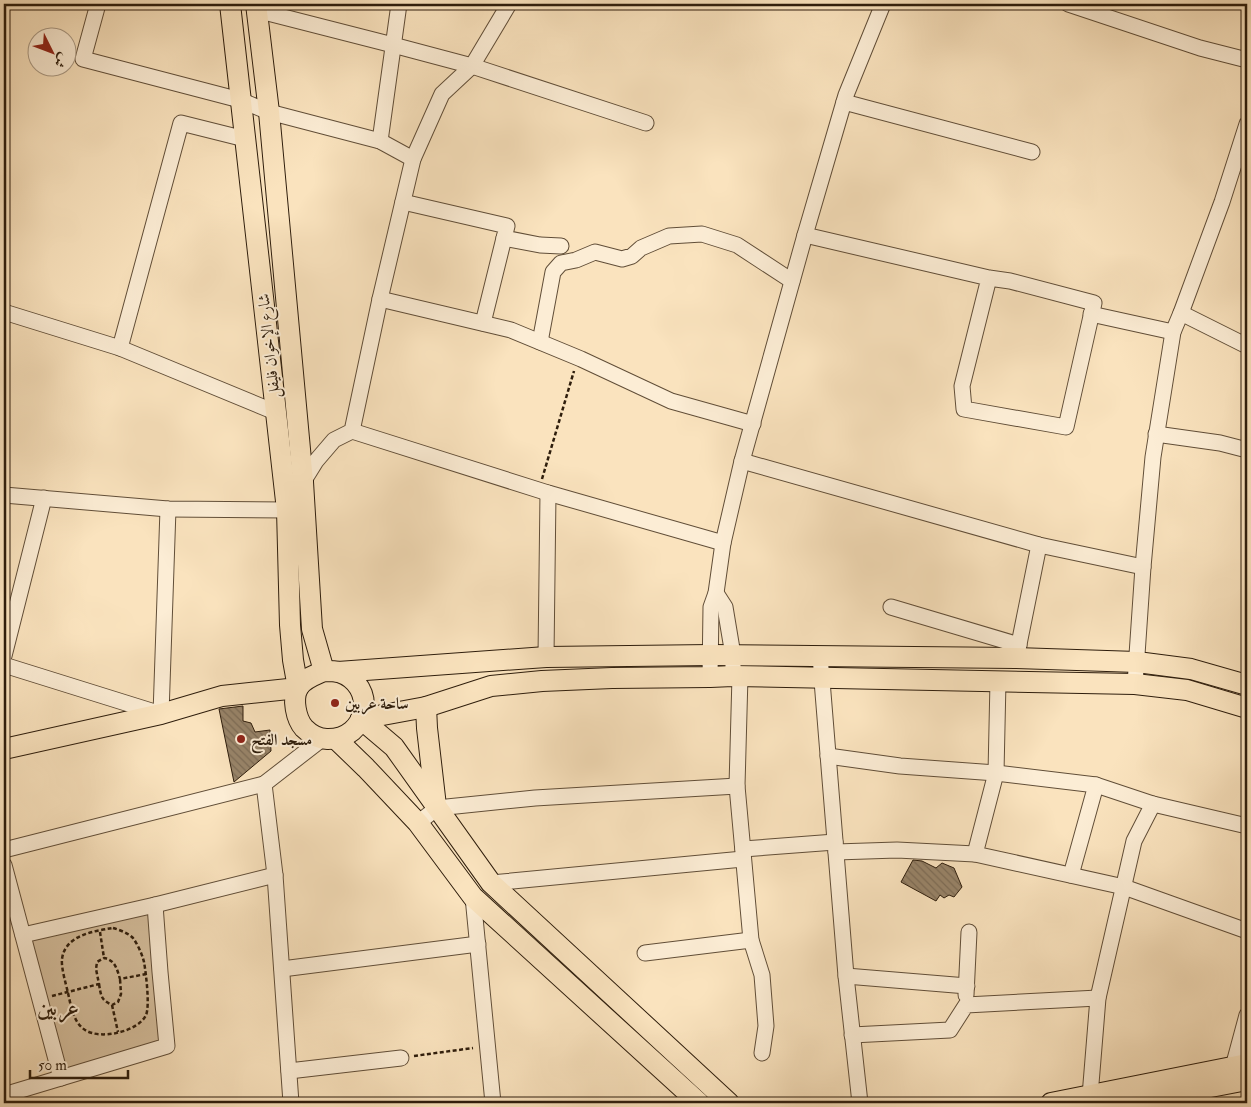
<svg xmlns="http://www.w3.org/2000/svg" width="1251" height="1107" font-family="'IM FELL Double Pica',Amiri,serif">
<defs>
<pattern id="building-back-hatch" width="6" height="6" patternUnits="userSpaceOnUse" patternTransform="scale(1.25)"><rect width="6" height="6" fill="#988469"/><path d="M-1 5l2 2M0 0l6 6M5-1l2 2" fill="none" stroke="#7c6b55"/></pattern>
</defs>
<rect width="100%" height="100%" fill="#fae3be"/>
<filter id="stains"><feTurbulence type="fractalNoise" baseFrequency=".004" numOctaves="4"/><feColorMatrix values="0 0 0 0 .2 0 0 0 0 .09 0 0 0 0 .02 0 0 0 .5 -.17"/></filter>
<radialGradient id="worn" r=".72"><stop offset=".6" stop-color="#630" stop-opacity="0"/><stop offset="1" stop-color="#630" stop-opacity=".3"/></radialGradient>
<path fill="#d7c1a0" stroke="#826f56" d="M148 912 162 1043 64 1072 30 939Z"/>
<g fill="url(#building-back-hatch)" stroke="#2e1d0c">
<path d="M243 706V721L251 723 255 732 270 730 271 751 234 782 219 709Z"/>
<path d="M913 860 922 861 936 868 942 863 954 868 962 887 954 897 949 895 944 898 940 895 936 901 901 882Z"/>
</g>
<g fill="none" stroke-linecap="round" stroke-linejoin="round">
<defs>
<g id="minor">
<path d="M98 4 83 59 240 100 269 112 380 141 413 159"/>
<path d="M1068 4 1200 48 1247 60"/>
<path d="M256 10 393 45 472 66 646 123"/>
<path d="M844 102 1032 152"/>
<path d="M380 141 399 4"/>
<path d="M403 202 507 226 483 323"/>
<path d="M805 235 989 278 1010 281 1094 303 1066 427 964 409 962 386 989 278"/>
<path d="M504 238 540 245 561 246"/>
<path d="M380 299 511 330 581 359 671 401 753 424"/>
<path d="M4 312 120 348 275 412"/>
<path d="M1181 313 1247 346"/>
<path d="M1091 314 1173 332"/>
<path d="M540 342 553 272 561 263 576 260 595 252 622 259 632 256 641 248 669 236 702 234 737 245 792 281"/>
<path d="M120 348 181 123 245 139"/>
<path d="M352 431 548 493 723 543"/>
<path d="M1156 434 1220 443 1247 450"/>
<path d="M742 461 1039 545 1143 567"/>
<path d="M303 482 316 461 334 440 352 431 380 299 413 159 442 94 472 66 509 4"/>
<path d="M4 495 168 509 287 510"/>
<path d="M716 593 725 607 733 655V676"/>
<path d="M891 607 1019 645"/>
<path d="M1017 654 1039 545"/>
<path d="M4 656 44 498"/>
<path d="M820 656 846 976 860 1103"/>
<path d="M546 657 548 493"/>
<path d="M4 665 161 714 168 509"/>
<path d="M740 676 737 786 751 940 762 975 766 1026 762 1053"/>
<path d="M710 677 711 607 716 593 723 543 742 461 805 235 846 95 883 4"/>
<path d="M998 681 996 773 975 854 1124 887 1247 931"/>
<path d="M1135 684 1143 567 1153 457 1173 332 1181 313 1222 202 1247 124"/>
<path d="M828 756 900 766 996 773 1096 785 1153 804 1247 826"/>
<path d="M418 823 437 808 535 798 737 786"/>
<path d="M743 849 835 842"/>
<path d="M4 850 264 784"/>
<path d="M836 852 897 850 975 854"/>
<path d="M4 865 61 1078"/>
<path d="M1071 875 1096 785"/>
<path d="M491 883 743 859"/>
<path d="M473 897 493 1103"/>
<path d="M23 935 155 905 275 875"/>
<path d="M645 953 751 940"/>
<path d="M282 969 478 944"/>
<path d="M846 976 967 986"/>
<path d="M966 995 969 932"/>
<path d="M852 1035 950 1030 966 1005 1098 998"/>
<path d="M1233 1067 1247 1015"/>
<path d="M289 1071 401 1058"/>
<path d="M1200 1089 1202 1103"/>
<path d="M4 1095 167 1046 160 972 155 905"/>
<path d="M1090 1096 1098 998 1134 841 1153 804"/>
<path d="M291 1103 275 875 264 784 322 739"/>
</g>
<g id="major">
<path d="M256 4 269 112 303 482 312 629 324 671"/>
<path d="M324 671C329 671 335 671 339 672 378 685 369 740 327 739 318 739 310 734 304 728 296 719 292 699 298 688 303 679 315 675 324 671Z"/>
<path d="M338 672 546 657 711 655 1016 658 1137 662 1191 669 1247 685"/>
<path d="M426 707 427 728 436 806"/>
<path d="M361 719 426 707 491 686 542 681 612 678 710 677 733 676 1135 684 1187 690 1247 708"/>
<path d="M361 719 394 747 491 883 729 1103"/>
<path d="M336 739 366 768 418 823 473 897 699 1103"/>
<path d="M4 749 161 714 222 696 298 688 293 660 290 625 287 510 230 4"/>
<path d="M1051 1103 1247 1064"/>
<path d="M1127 1103 1247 1080"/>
</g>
</defs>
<use href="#minor" stroke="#614e38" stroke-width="17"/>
<use href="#major" stroke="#2e1d0c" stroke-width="22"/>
<g stroke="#2e1d0c" stroke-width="2.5" stroke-dasharray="4 2.5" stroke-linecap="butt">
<path d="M542 479 574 371"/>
<path d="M113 928C120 930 128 933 133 938 138 945 142 954 144 962 146 973 150 1006 146 1015 138 1032 100 1040 85 1030 73 1022 71 1006 68 993 66 984 61 968 62 959 65 935 94 931 113 928Z"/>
<path d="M100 932 104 958"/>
<path d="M99 984C101 996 101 1000 112 1005L118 1002 121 994 120 979"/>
<path d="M52 996 99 984 96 969 97 962 104 958C115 960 117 969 120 979L146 974"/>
<path d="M112 1005 118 1032"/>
<path d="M414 1056 473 1048"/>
</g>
<use href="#minor" stroke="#fcedd5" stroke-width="15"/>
<use href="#major" stroke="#fae3be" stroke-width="20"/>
</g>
<g fill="#8f2418" stroke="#fcedd5" stroke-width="2">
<circle cx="335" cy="703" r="5"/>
<circle cx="241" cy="739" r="5"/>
</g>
<g text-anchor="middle" stroke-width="4" stroke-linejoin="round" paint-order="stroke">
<g font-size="16" fill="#2e1d0c" stroke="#fcedd5">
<text transform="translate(268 346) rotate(-96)" y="6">شارع الإخوان فليفل</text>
</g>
<g font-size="16" font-weight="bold" fill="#2e1d0c" stroke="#fcedd5" text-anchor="start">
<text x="345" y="709">ساحة عربين</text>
<text x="251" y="745">مسجد الفتح</text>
</g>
<g font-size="21" font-weight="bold" fill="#2e1d0c" stroke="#fcedd5">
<text x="58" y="1015">عربين</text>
</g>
</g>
<rect width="1251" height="1107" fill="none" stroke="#fae3be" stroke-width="20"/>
<rect x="5" y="5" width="1241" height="1097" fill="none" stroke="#2e1d0c" stroke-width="2.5"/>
<rect x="10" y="10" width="1231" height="1087" fill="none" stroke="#2e1d0c"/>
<g transform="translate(52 52) rotate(132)"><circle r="24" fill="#fcedd5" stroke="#aa9a85"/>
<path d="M0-4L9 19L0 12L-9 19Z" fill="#8f2418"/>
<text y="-8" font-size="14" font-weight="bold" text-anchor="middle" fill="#2e1d0c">ش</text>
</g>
<path d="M30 1070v8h98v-8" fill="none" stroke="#2e1d0c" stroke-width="2.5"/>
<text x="38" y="1070" font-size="15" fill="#2e1d0c" stroke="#fcedd5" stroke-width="4" paint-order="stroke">50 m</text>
<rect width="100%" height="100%" filter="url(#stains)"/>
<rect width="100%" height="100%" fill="url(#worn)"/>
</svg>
